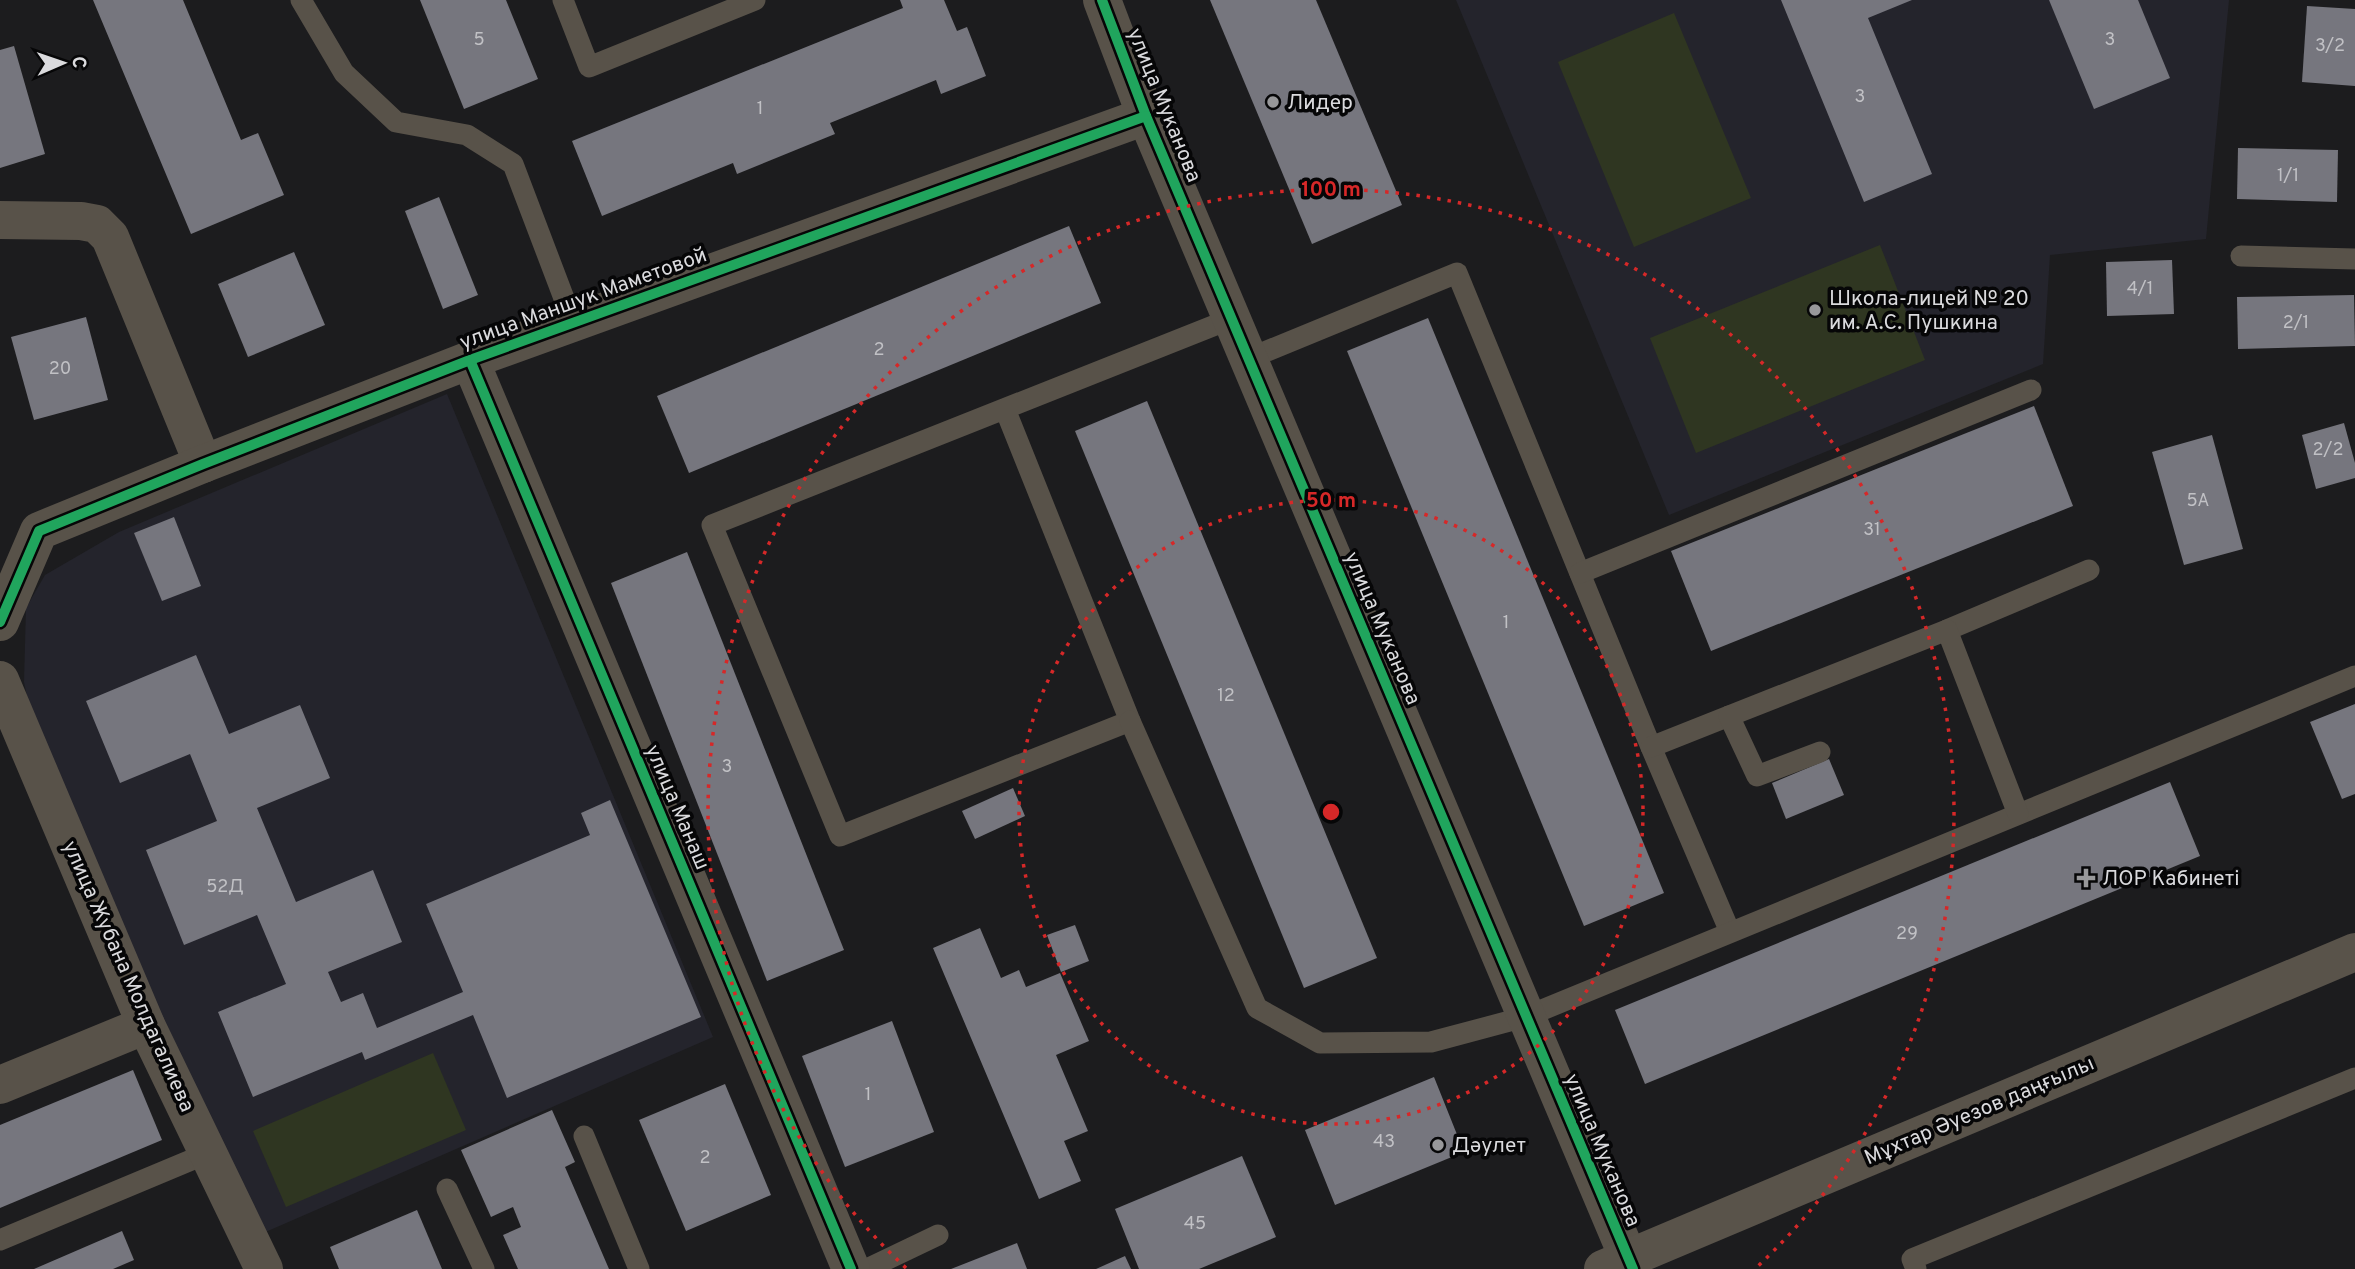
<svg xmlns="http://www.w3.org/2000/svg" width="2355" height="1269" font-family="Overpass,sans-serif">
<rect width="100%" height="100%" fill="#1c1c1e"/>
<g fill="#24242c">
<path d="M1456 0H2229L2206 239 2050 255 2043 364 1669 515Z"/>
<path d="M447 394 713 1037 254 1237 28 701 24 682 26 608 45 575 119 532Z"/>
</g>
<g fill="#2f3621">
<path d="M1674 13 1751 198 1634 247 1558 62Z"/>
<path d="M1880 245 1925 360 1696 453 1650 338Z"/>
<path d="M433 1053 466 1130 286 1207 253 1131Z"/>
</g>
<g fill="#76767e">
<path d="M93 0H183L241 140 258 133 284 195 191 234Z"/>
<path d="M420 0H506L538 79 464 109Z"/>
<path d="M900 0H944L957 31 967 27 986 76 941 94 936 80 830 123 835 134 737 174 733 163 602 216 572 141 903 8Z"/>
<path d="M1210 0H1316L1402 205 1312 244Z"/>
<path d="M1781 0H1912L1868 18 1932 174 1864 202Z"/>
<path d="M2049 0H2138L2170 78 2094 109Z"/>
<path d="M2307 6 2355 9V86L2302 82Z"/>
<path d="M14 46 45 154 0 168V50Z"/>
<path d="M2238 148 2338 150 2337 202 2237 199Z"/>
<path d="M439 197 478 295 443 309 405 211Z"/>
<path d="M1069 226 1101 303 689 473 657 396Z"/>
<path d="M294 252 325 325 248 357 218 284Z"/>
<path d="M2172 260 2174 314 2107 316 2106 262Z"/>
<path d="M2354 295 2355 346 2238 349 2237 297Z"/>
<path d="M86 317 108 400 34 420 11 337Z"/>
<path d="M1428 318 1664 893 1584 926 1347 351Z"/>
<path d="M1147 401 1377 958 1304 988 1075 431Z"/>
<path d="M2034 406 2073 506 1711 651 1671 551Z"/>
<path d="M2344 423 2355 463V478L2316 489 2302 435Z"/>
<path d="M2212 435 2243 549 2184 565 2152 452Z"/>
<path d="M174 517 201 586 162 601 134 533Z"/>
<path d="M687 552 844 950 767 981 611 583Z"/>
<path d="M196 655 229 734 300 705 330 778 257 808 296 902 373 870 402 942 328 972 341 1002 363 993 377 1028 463 992 426 904 590 835 581 813 610 800 701 1017 507 1098 473 1015 365 1060 362 1052 253 1097 218 1012 286 984 257 915 184 945 146 850 217 821 190 754 120 783 86 701Z"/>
<path d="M2355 704V794L2342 799 2310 722Z"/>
<path d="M1829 759 1844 795 1786 819 1772 783Z"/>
<path d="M2170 782 2200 856 1645 1084 1615 1010Z"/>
<path d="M1013 788 1025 816 975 839 962 811Z"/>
<path d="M1075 925 1089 961 1061 972 1047 935Z"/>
<path d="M980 928 1001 978 1019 970 1026 987 1060 973 1089 1041 1056 1055 1088 1131 1064 1141 1081 1181 1039 1199 933 948Z"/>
<path d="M892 1021 934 1132 845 1167 802 1056Z"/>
<path d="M133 1070 162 1140 0 1208V1125Z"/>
<path d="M1434 1077 1464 1152 1335 1205 1305 1130Z"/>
<path d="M725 1084 771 1195 686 1231 639 1120Z"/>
<path d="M552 1110 575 1162 565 1167 609 1269H518L503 1235 521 1227 513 1207 491 1217 461 1150Z"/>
<path d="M1242 1156 1276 1237 1199 1269H1139L1115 1209Z"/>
<path d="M417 1210 442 1269H339L330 1247Z"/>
<path d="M122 1231 134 1260 113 1269H34Z"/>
<path d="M1017 1243 1027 1269H951Z"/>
<path d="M1125 1256 1131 1269H1096Z"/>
</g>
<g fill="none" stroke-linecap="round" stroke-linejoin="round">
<g stroke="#585249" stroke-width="21">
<path d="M301 0 344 73 396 122 467 135 513 164 573 322"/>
<path d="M563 0 589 67 755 0"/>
<path d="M2241 256 2355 259"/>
<path d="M1250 358 1457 273 1651 747 1730 932"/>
<path d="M1005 409 1130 721 840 836 712 525 1233 318"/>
<path d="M1580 573 2031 390"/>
<path d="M1947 630 2089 570"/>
<path d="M1130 721 1257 1008 1320 1043 1431 1042 1525 1017 2355 676"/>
<path d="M1651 747 1729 716"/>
<path d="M1820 752 1757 776 1729 716 1947 630 2018 814"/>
<path d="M584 1136 639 1269"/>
<path d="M447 1189 484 1269"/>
<path d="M0 1240 208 1153"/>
<path d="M867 1269 938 1235"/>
<path d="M1916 1269 1912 1259 2355 1078"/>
</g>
<g stroke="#585249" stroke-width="38">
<path d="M1102 0 1146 116 1633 1269"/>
<path d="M0 220 81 221 97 224 110 237 203 464"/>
<path d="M470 360 851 1269"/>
<path d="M0 622 39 531 203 464 470 360 1146 116"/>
<path d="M0 680 146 1025 264 1269"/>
<path d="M0 1085 146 1025"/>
</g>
<path stroke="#59534a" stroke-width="38" d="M1603 1269 2355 952"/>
<defs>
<g id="cycleway">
<path d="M1102 0 1146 116 1633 1269"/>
<path d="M470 360 851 1269"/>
<path d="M0 622 39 531 203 464 470 360 1146 116"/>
</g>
</defs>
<use href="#cycleway" stroke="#060607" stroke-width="15"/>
<use href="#cycleway" stroke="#20a55d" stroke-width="10"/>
</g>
<g fill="none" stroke="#d62828" stroke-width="3.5" stroke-dasharray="3.5 7">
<circle cx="1331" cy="812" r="312"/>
<path d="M906 1268A623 623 0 1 1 1756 1268"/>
</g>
<g fill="#98989a" stroke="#060607" stroke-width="2.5">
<circle cx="1273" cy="102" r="7"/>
<circle cx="1815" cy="310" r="7"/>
<path d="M2082.5 867.5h7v7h7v7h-7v7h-7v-7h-7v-7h7z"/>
<circle cx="1438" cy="1145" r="7"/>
</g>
<g text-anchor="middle" stroke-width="7" stroke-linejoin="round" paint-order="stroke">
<g font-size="18" fill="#c1c1c5">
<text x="479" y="45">5</text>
<text x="2110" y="45">3</text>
<text x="2330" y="51">3/2</text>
<text x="1860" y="102">3</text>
<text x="760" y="114">1</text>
<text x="2288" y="181">1/1</text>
<text x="2140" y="294">4/1</text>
<text x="2296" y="328">2/1</text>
<text x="879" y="355">2</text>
<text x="60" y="374">20</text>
<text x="2328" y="455">2/2</text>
<text x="2198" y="506">5А</text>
<text x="1872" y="535">31</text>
<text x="1506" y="628">1</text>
<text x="1226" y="701">12</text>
<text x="727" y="772">3</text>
<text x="225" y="892">52Д</text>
<text x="1907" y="939">29</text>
<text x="868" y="1100">1</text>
<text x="1384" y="1147">43</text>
<text x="705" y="1163">2</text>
<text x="1195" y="1229">45</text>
</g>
<g font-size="21" fill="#dadadd" stroke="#060607" text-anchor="start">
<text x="1287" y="109">Лидер</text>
<text x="1829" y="305">Школа-лицей № 20<tspan x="1829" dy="24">им. А.С. Пушкина</tspan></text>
<text x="2102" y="885">ЛОР Кабинетi</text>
<text x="1452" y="1152">Дәулет</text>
</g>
<g font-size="21" fill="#dadadd" stroke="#060607">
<text transform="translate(1165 105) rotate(68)" y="7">улица Муканова</text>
<text transform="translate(583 298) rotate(-20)" y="7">улица Маншук Маметовой</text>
<text transform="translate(1383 628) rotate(67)" y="7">улица Муканова</text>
<text transform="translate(678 807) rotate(67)" y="7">улица Манаш</text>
<text transform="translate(129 976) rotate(66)" y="7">улица Жубана Молдагалиева</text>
<text transform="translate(1979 1110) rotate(-23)" y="7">Мұхтар Әуезов даңғылы</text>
<text transform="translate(1603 1150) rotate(67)" y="7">улица Муканова</text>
</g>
</g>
<circle cx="1331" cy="812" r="10" fill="#d62828" stroke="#060607" stroke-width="3.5"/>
<g font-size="21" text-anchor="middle" font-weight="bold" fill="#d62828" stroke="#060607" stroke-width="7" stroke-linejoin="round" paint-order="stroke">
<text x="1331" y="196">100 m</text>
<text x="1331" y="507">50 m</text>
</g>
<g transform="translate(63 63) rotate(88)" stroke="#060607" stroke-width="5" paint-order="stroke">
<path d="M0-5L12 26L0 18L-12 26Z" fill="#dadadd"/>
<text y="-10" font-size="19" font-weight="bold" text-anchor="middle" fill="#dadadd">С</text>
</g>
</svg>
